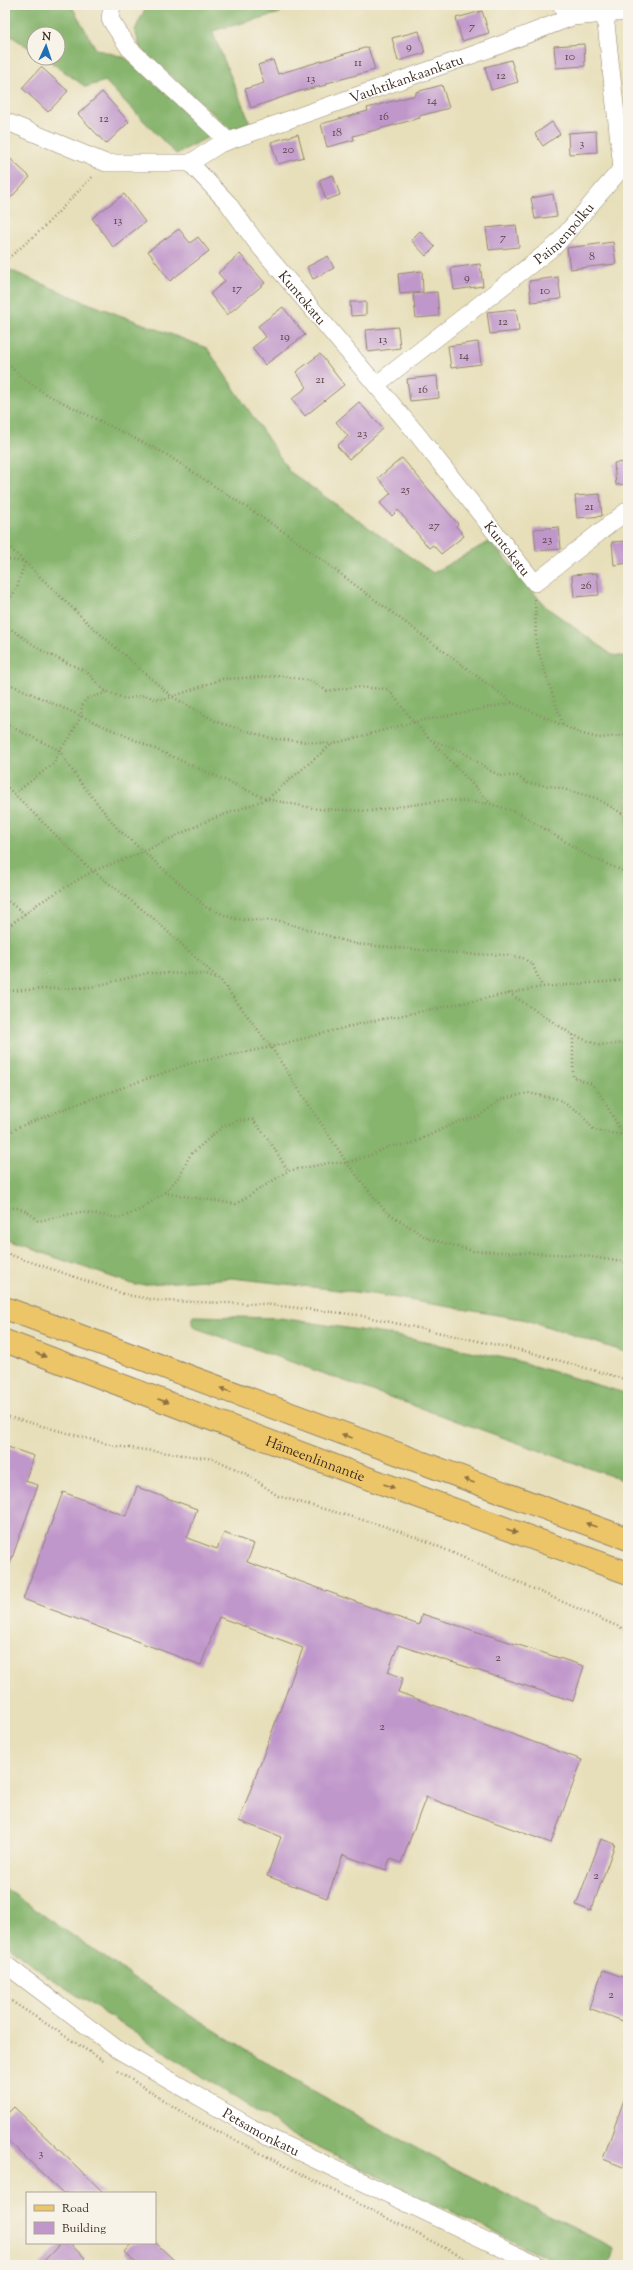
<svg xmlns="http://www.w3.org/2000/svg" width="633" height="2270" font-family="'Sorts Mill Goudy',serif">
<rect width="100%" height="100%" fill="#f7f3e8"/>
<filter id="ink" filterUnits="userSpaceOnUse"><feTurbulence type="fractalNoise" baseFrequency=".025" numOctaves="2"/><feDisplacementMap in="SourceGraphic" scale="8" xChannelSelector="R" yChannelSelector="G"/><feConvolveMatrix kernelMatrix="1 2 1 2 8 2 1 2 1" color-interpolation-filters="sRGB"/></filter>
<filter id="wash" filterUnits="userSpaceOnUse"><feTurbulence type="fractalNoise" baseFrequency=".012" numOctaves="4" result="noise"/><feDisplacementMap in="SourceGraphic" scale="16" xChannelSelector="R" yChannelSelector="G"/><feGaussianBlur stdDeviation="0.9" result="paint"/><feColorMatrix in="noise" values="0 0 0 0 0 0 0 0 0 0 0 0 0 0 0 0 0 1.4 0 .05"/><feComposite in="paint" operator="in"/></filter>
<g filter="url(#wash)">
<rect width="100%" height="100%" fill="#e7dfba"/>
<g fill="#87b56e" stroke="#617046">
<path d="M5 5H71L96 49 126 58 212 135 176 154 105 81 86 87 45 58H58V34H34V51L5 32Z"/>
<path d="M147 5H281L280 13 212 31 250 123 231 130 140 48 135 30Z"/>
<path d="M5 268 85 302 207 348 290 472 433 573 490 541 545 606 612 655 628 657V1353L527 1320 373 1294 232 1278 135 1285 5 1240Z"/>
<path d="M193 1316 280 1318 386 1334 514 1360 628 1394V1482L193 1327Z"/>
<path d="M5 1888C106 1960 208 2029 314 2091 412 2149 513 2198 614 2248L609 2265H562L296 2137 41 1972 5 1943Z"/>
</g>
<g id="blocks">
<g fill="#c097cb">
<path d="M482 11 489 33 462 41 456 18Z"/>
<path d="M419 31 425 53 398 61 392 38Z"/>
<path d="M584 44 585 66 556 68 554 46Z"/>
<path d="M368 47 375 70 327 83V85L300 91 251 108 245 89 264 83 258 65 273 60 278 74Z"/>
<path d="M511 60 518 82 491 90 485 67Z"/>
<path d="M41 67 68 91 48 112 22 88Z"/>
<path d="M442 85 449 108 419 116 420 118 353 136 354 140 327 147 321 124 368 111 367 108 416 95V92Z"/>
<path d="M102 92 129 122 106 144 78 114Z"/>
<path d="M552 122 560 134 543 146 535 134Z"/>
<path d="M596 131 597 152 569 154 568 133Z"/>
<path d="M298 134 304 157 278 164 271 142Z"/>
<path d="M5 154 30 177 5 204Z"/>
<path d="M333 175 340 195 326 200 319 180Z"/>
<path d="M124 194 145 222 113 247 92 218Z"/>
<path d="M553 194 557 216 535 219 531 198Z"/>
<path d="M516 225 519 247 489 250 486 228Z"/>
<path d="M179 229 190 243 198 237 209 251 170 281 148 251Z"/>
<path d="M420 231 435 247 426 256 411 240Z"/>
<path d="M613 242 616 264 570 269 567 248Z"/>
<path d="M240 254 265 283 227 315 210 294 225 281 218 273Z"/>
<path d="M328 256 334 268 313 279 307 267Z"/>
<path d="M480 264 483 286 454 290 451 268Z"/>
<path d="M422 271 423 292 400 294 398 274Z"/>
<path d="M558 277 561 299 531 302 529 281Z"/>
<path d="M437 292 439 316 416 318 413 294Z"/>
<path d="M350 302H366V315L351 316Z"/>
<path d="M283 307 305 335 265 365 252 348 266 337 258 326Z"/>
<path d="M516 309 519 331 490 334 487 312Z"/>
<path d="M398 327 400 348 368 352 366 330Z"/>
<path d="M478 342 481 364 451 368 448 346Z"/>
<path d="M320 354 344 385 305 416 292 399 307 387 296 372Z"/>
<path d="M437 376 439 398 410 401 407 379Z"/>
<path d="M359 402 383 429 349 459 337 446 348 436 336 422Z"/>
<path d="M402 458 458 524 456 526 464 536 441 554 433 545 429 548 398 510 392 516 380 503 391 493 378 478Z"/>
<path d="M628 462V484L616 485 614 463Z"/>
<path d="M600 494 602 516 577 518 575 496Z"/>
<path d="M559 527 561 549 536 551 534 529Z"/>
<path d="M628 541V563L614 565 612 542Z"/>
<path d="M597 573 599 595 574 597 572 575Z"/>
<path d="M5 1446 34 1456 25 1481 38 1485 7 1572H5Z"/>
<path d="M137 1487 197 1509 187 1538 217 1549 224 1533 254 1544 247 1562 419 1625 422 1614 584 1666 573 1701 398 1645 388 1672 403 1678 398 1692 582 1760 551 1843 426 1797 401 1863 390 1859 386 1870 343 1855 327 1898 267 1876 281 1837 239 1821 303 1648 219 1617 201 1665 23 1599 63 1492 126 1516Z"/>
<path d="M601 1839 615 1844 591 1911 576 1905Z"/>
<path d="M603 1970 628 1979V2023L589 2008Z"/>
<path d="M626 2094H628V2169L603 2159Z"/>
<path d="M14 2107 76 2166 104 2193H63L5 2138V2116Z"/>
<path d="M61 2243H69L85 2258 78 2265H40Z"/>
<path d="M132 2243H156L179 2265H138L124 2252Z"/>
</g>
</g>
</g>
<g filter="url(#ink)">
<use href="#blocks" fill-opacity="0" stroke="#91846c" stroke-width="1"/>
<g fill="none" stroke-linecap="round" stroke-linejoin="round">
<defs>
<g id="minor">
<path d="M112 5 110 19 129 48 228 141"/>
<path d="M561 5 572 17"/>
<path id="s1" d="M5 121 106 163H190L227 202 256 242 417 434 535 583 628 510"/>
<path id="s2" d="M190 163 220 144 492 48 572 17 628 12"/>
<path id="s3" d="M376 385 556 245 622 168 605 15"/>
<path id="s4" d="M5 1964 120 2051 268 2137 537 2265"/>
</g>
<g id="major">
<path d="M5 1308 628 1539"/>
<path id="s5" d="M5 1341 340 1468 628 1573"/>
</g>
</defs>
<use href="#minor" stroke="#91846c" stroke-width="18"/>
<use href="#major" stroke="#91846c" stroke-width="24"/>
<g stroke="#91846c" stroke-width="2.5" stroke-dasharray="1 3" stroke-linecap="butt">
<path d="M5 261 40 231 94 175"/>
<path d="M5 361 19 375 44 393 164 453 287 534 513 703 582 734 599 738 628 735"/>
<path d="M5 543 90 625 171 696 217 722 274 739 332 744 414 722 512 703"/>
<path d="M5 559 24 562"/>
<path d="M535 599 536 644 563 726"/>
<path d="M5 607 17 587 25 562"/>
<path d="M5 625 44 652 87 672 104 690 125 699 145 695 155 699H166L222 679 283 676 311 681 327 691 355 687 388 689 414 722 491 804"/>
<path d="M5 682 267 799 318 809 370 811 446 800 491 804 519 813 588 856 628 873"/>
<path d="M5 724 59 750 80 782 118 829 206 907 234 919 280 921 355 944 465 954 509 955 523 958 533 965 542 987"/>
<path d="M434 741 461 751 491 771 501 776H517L527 783 556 787 596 798 628 817"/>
<path d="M5 785 87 866 153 918 221 981 271 1047 347 1163 385 1211 427 1238 473 1251 580 1255 628 1263"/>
<path d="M14 794 54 763 59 750 69 739 81 716 82 706 86 699 108 692"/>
<path d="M5 899 25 914"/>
<path d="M5 929 39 903 93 871 143 852 207 821 267 799 332 744"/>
<path d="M5 991 91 987 148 973 204 974 218 980"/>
<path d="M509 993 573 1035 599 1045 628 1043"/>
<path d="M573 1035V1077L592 1084 602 1097 623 1135"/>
<path d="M5 1135 19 1127 77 1104 191 1063 271 1047 359 1024 542 987 628 980"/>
<path d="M164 1193 236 1204 288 1171"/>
<path d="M5 1209C18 1205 29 1211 38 1221L80 1212 121 1218 141 1209 164 1193 179 1177 190 1155 222 1127 239 1120H253L269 1140 288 1171 329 1163H347L373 1154 390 1146 409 1145 457 1122 478 1117 500 1100 528 1093 558 1099 580 1113 594 1130 628 1136"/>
<path d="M5 1253 127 1295 161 1301 263 1304 358 1315 529 1352 628 1380"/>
<path d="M5 1416 115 1446 214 1459 247 1474 278 1496 384 1526 426 1541 628 1631"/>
<path d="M5 1997 105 2062"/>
<path d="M118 2071 188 2116 478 2265"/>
</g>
<use href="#minor" stroke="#fff" stroke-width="17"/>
<use href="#major" stroke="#edc569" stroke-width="22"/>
</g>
<defs><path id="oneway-solid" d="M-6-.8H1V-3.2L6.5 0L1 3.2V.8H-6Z"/></defs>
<g fill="#8b7040">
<use href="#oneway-solid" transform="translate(41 1355) rotate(21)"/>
<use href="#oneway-solid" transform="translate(226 1390) rotate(-159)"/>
<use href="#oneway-solid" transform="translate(163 1401) rotate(21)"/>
<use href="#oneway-solid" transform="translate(347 1436) rotate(-160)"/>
<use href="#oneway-solid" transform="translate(469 1481) rotate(-160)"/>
<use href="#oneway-solid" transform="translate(389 1486) rotate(20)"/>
<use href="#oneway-solid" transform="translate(591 1525) rotate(-160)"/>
<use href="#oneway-solid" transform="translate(512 1531) rotate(20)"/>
</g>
</g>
<g text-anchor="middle" stroke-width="3.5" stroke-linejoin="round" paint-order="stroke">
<g font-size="12" fill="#5c4549">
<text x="472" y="30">7</text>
<text x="409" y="50">9</text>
<text x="570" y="60">10</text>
<text x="358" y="66">11</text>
<text x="501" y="79">12</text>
<text x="311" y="82">13</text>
<text x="432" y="104">14</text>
<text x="384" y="120">16</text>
<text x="104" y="122">12</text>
<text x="337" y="136">18</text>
<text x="582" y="147">3</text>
<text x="288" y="153">20</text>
<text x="118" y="224">13</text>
<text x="503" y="241">7</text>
<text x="592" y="260">8</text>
<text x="467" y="281">9</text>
<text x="237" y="292">17</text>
<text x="545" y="294">10</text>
<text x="503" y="325">12</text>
<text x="285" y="340">19</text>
<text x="383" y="343">13</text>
<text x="464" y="359">14</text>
<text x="320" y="383">21</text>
<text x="423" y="393">16</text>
<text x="362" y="437">23</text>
<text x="405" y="493">25</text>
<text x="589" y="510">21</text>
<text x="434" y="529">27</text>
<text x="547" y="543">23</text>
<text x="586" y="589">26</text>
<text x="498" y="1661">2</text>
<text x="382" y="1730">2</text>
<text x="596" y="1879">2</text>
<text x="611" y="1998">2</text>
<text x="41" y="2157">3</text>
</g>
<g font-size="14" fill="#3b2a1e" stroke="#f7f3e8">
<text dy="5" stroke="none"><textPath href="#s2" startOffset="233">Vauhtikankaankatu</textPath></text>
<text dy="5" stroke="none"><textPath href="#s3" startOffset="242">Paimenpolku</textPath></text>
<text dy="5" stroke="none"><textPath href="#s1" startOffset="369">Kuntokatu</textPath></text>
<text dy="5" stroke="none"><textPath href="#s1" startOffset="693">Kuntokatu</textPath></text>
<text dy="5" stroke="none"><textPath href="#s5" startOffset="332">Hämeenlinnantie</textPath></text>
<text dy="5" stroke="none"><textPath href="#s4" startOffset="307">Petsamonkatu</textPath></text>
</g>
</g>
<rect width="633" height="2270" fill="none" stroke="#f7f3e8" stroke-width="20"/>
<rect x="26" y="2192" width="130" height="52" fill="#f7f3e8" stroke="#aca397"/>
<rect x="34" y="2205" width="20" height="6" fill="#edc569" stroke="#aca397"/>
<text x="62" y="2212" font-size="12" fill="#3b2a1e">Road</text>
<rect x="34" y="2222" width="20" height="12" fill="#c097cb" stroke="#aca397"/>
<text x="62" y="2232" font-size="12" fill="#3b2a1e">Building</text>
<g transform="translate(46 46) rotate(3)"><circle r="19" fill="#f7f3e8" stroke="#aca397"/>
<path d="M0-3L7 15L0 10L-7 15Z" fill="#1f6fb2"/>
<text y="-6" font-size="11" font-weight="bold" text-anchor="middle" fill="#3b2a1e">N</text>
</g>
</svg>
